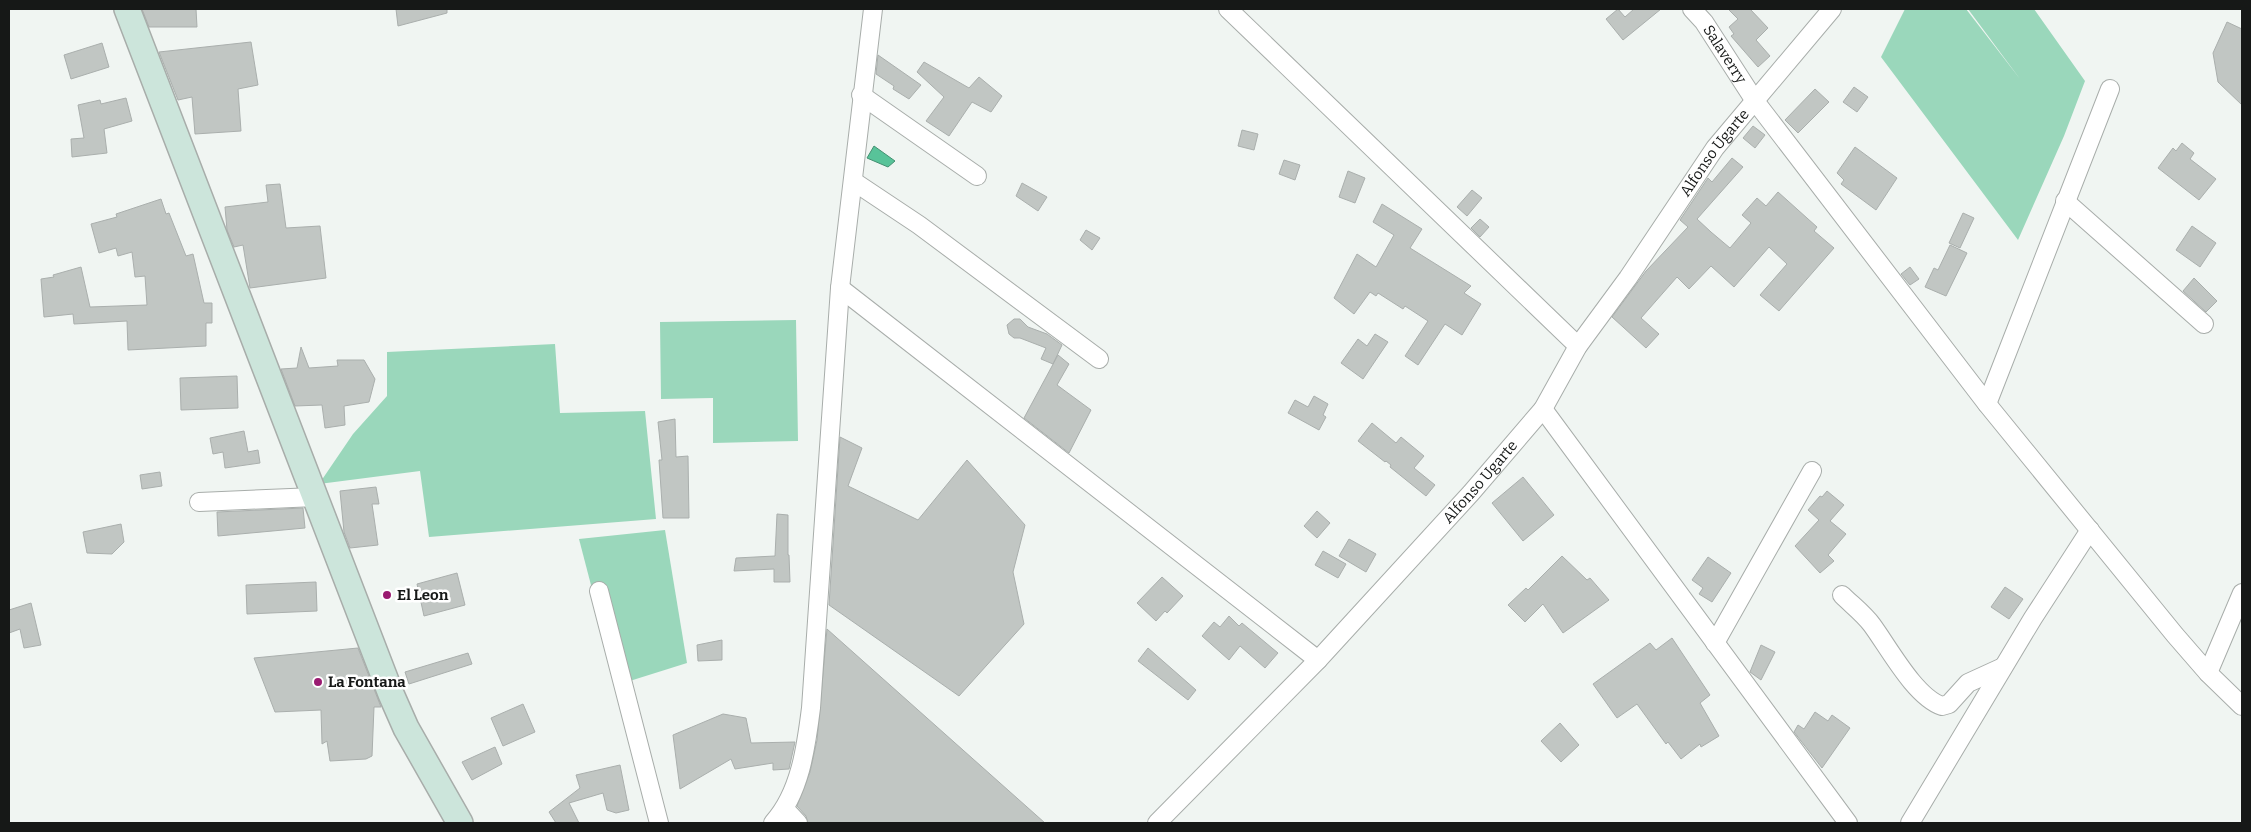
<svg xmlns="http://www.w3.org/2000/svg" width="2251" height="832" font-family="Bitter,serif">
<rect width="100%" height="100%" fill="#f0f5f2"/>
<g fill="#9ad7bb">
<path d="M1905 9H1966L2020 79 1968 9H2034L2085 81 2064 136 2018 240 1881 57Z"/>
<path d="M796 320 798 441 713 443V398L661 399 660 322Z"/>
<path d="M555 344 560 413 645 411 656 519 429 537 420 471 319 484 353 434 387 396V352Z"/>
<path d="M665 530 687 663 617 685 579 539Z"/>
</g>
<path fill="#58c399" stroke="#449072" d="M874 146 895 161 888 167 867 158Z"/>
<g fill="#c1c6c3" stroke="#aaafad">
<path d="M142 9H196L197 27H149Z"/>
<path d="M396 9H447V13L398 26Z"/>
<path d="M1618 9 1625 17 1634 9H1661L1623 40 1606 19Z"/>
<path d="M1728 9H1750L1768 28 1756 40 1770 56 1758 67 1731 36 1734 34 1729 27 1738 19Z"/>
<path d="M2227 22 2242 29V105L2218 82 2213 53Z"/>
<path d="M251 42 258 85 238 89 241 131 195 134 192 97 178 100 159 52Z"/>
<path d="M102 43 109 67 71 79 64 55Z"/>
<path d="M878 55 921 85 909 99 893 89 894 86 876 74Z"/>
<path d="M924 62 969 88 979 77 1002 96 991 112 972 102 949 136 926 121 944 97 917 72Z"/>
<path d="M1854 87 1868 97 1857 112 1843 102Z"/>
<path d="M1815 89 1829 102 1798 133 1785 120Z"/>
<path d="M126 98 132 121 104 129 107 153 72 157 71 139 84 138 78 105 100 100 101 104Z"/>
<path d="M1753 126 1765 135 1755 148 1743 138Z"/>
<path d="M1242 130 1258 134 1254 150 1238 146Z"/>
<path d="M2182 143 2194 153 2190 159 2216 179 2199 200 2158 168 2173 148 2176 151Z"/>
<path d="M1855 147 1897 178 1876 210 1841 184 1844 180 1837 173Z"/>
<path d="M1732 158 1743 167 1697 219 1711 232 1730 248 1751 223 1742 215 1757 198 1766 206 1778 192 1817 227 1814 231 1834 248 1779 311 1760 295 1787 264 1769 247 1734 287 1711 266 1689 289 1677 277 1641 318 1659 334 1646 348 1612 317 1646 271 1688 227 1680 220 1708 178 1712 182Z"/>
<path d="M1284 160 1300 165 1295 180 1279 174Z"/>
<path d="M1348 171 1365 178 1355 203 1339 197Z"/>
<path d="M1022 183 1047 197 1038 211 1016 196Z"/>
<path d="M280 184 286 228 320 226 326 278 250 288 243 245 234 247 227 230 225 207 268 202 266 185Z"/>
<path d="M1472 190 1482 198 1467 216 1457 207Z"/>
<path d="M161 199 166 214 169 213 186 256 193 254 204 303H212V323H206V346L128 350 127 321 74 324 73 314 44 317 41 279 54 277 53 275 81 267 90 307 147 305 145 276 135 277 132 252 118 256 116 248 99 253 91 224 117 217 116 214Z"/>
<path d="M1382 204 1422 229 1410 248 1471 286 1464 293 1481 304 1462 335 1445 324 1418 365 1405 356 1428 321 1405 306 1403 309 1378 293 1376 296 1370 292 1354 314 1334 298 1357 254 1376 267 1394 235 1373 222Z"/>
<path d="M1963 213 1974 218 1960 248 1949 243Z"/>
<path d="M1480 219 1489 227 1480 237 1471 228Z"/>
<path d="M2192 226 2216 243 2200 267 2176 250Z"/>
<path d="M1086 230 1100 238 1092 250 1080 240Z"/>
<path d="M1950 245 1967 253 1946 296 1925 287 1934 268 1938 270Z"/>
<path d="M1910 267 1919 279 1910 285 1901 274Z"/>
<path d="M2194 278 2217 301 2206 312 2183 291Z"/>
<path d="M1014 319H1020L1028 327 1047 334 1062 345 1053 364 1041 359 1046 348 1020 338H1014L1009 334 1007 325Z"/>
<path d="M1375 334 1388 342 1363 379 1341 363 1358 339 1367 346Z"/>
<path d="M301 347 309 368 338 366 337 360H364L375 379 369 402 344 406 345 425 325 428 322 405 295 406 281 369 297 368Z"/>
<path d="M1058 355 1069 364 1057 385 1091 410 1069 453 1024 418Z"/>
<path d="M237 376 238 408 181 410 180 378Z"/>
<path d="M1314 396 1328 404 1323 415 1326 417 1319 430 1288 413 1295 400 1308 407Z"/>
<path d="M675 419 676 457 688 456 689 518H663L659 460H662L658 422Z"/>
<path d="M1372 423 1396 443 1401 437 1424 456 1414 468 1435 485 1426 496 1390 467 1391 465 1386 461 1385 462 1358 441Z"/>
<path d="M244 431 248 452 258 450 260 463 225 468 223 452 213 454 210 438Z"/>
<path d="M840 437 862 448 848 486 918 520 967 460 1025 525 1013 572 1024 624 959 696 829 605Z"/>
<path d="M160 472 162 486 142 489 140 475Z"/>
<path d="M1523 477 1554 515 1523 541 1492 503Z"/>
<path d="M376 487 379 504H372L378 545 350 548 344 532 340 491Z"/>
<path d="M1827 491 1844 505 1830 521 1846 534 1828 555 1834 561 1820 573 1795 546 1819 520 1808 510 1820 496 1822 497Z"/>
<path d="M303 508 305 528 218 536 217 512Z"/>
<path d="M1317 511 1330 523 1317 538 1304 526Z"/>
<path d="M777 514 788 515V555H789L790 582H774V569L734 571 736 558 775 556Z"/>
<path d="M121 524 124 542 112 554 87 553 83 532Z"/>
<path d="M1349 539 1376 554 1366 572 1339 556Z"/>
<path d="M1323 551 1346 564 1338 578 1315 565Z"/>
<path d="M1562 556 1587 580 1590 578 1609 600 1563 633 1543 604 1525 622 1508 605 1526 588 1528 590Z"/>
<path d="M1708 557 1731 573 1712 602 1699 594 1703 588 1692 580Z"/>
<path d="M457 573 465 605 424 616 417 584Z"/>
<path d="M1162 577 1183 596 1167 613 1165 611 1156 621 1137 603Z"/>
<path d="M316 582 317 611 247 614 246 585Z"/>
<path d="M2005 587 2023 599 2009 619 1991 607Z"/>
<path d="M31 603 41 645 24 648 20 629 9 633V610Z"/>
<path d="M1229 616 1239 626 1242 623 1278 653 1265 668 1240 646 1229 660 1202 636 1214 622 1220 627Z"/>
<path d="M827 629 1045 823H808L806 816 797 806 810 772 817 740Z"/>
<path d="M1672 638 1710 695 1700 703 1719 736 1701 747 1700 744 1681 759 1668 742 1666 744 1637 704 1617 718 1593 684 1650 643 1656 650Z"/>
<path d="M722 640V660L698 661 697 645Z"/>
<path d="M1761 645 1775 652 1761 680 1750 672Z"/>
<path d="M358 648 381 707H374L372 756 366 759 330 761 327 741 322 744 321 710 275 712 254 658Z"/>
<path d="M1148 648 1196 690 1188 700 1138 661Z"/>
<path d="M468 653 472 664 409 684 405 672Z"/>
<path d="M523 704 535 732 503 746 491 718Z"/>
<path d="M1815 712 1828 721 1832 715 1850 728 1822 768 1794 732 1798 725 1804 729Z"/>
<path d="M723 714 746 718 751 743 795 742 789 769 773 770V763L735 769 731 759 680 789 673 735Z"/>
<path d="M1560 723 1579 745 1561 762 1541 741Z"/>
<path d="M495 747 502 764 472 780 462 762Z"/>
<path d="M620 765 629 810 616 813 607 810 603 793 569 803 579 823H556L549 812 580 788 576 775Z"/>
</g>
<g fill="none" stroke-linecap="round" stroke-linejoin="round">
<defs>
<g id="minor">
<path d="M1228 9 1578 346"/>
<path id="s1" d="M1692 9 1704 22 1755 101 1987 404 2175 635 2208 673 2242 706"/>
<path d="M861 95 977 176"/>
<path d="M853 181 919 225 1099 359"/>
<path d="M2065 201 2204 324"/>
<path d="M840 288 1318 660"/>
<path d="M1987 404 2110 89"/>
<path d="M1543 409 1848 823"/>
<path d="M199 502 315 497"/>
<path d="M599 591 659 823"/>
<path d="M1842 595C1852 605 1864 614 1872 625 1889 648 1915 697 1942 706L1949 704 1968 683 2003 667"/>
<path d="M1715 643 1812 471"/>
<path d="M2208 673 2242 593"/>
<path d="M785 809 798 823"/>
<path d="M773 823C800 793 806 748 811 708L840 288 873 9"/>
<path id="s2" d="M1157 823 1318 660 1471 493 1543 409 1578 346 1628 278 1715 148 1832 9"/>
<path d="M1910 823 2033 618 2090 530"/>
</g>
<path id="secondary" d="M127 9 391 694 406 728 460 823"/>
</defs>
<use href="#minor" stroke="#a8adaa" stroke-width="20"/>
<use href="#secondary" stroke="#a8adaa" stroke-width="28"/>
<use href="#minor" stroke="#fff" stroke-width="18"/>
<use href="#secondary" stroke="#cce5db" stroke-width="25"/>
</g>
<g fill="#9a1b71" stroke="#fff" stroke-width="2">
<circle cx="387" cy="595" r="5"/>
<circle cx="318" cy="682" r="5"/>
</g>
<g text-anchor="middle" stroke-width="5" stroke-linejoin="round" paint-order="stroke">
<g font-size="15" fill="#161817" stroke="#fff">
<text dy="5" stroke="none"><textPath href="#s1" startOffset="56">Salaverry</textPath></text>
<text dy="5" stroke="none"><textPath href="#s2" startOffset="875">Alfonso Ugarte</textPath></text>
<text dy="5" stroke="none"><textPath href="#s2" startOffset="470">Alfonso Ugarte</textPath></text>
</g>
<g font-size="15" font-weight="bold" fill="#161817" stroke="#fff" text-anchor="start">
<text x="397" y="600">El Leon</text>
<text x="328" y="687">La Fontana</text>
</g>
</g>
<rect width="2251" height="832" fill="none" stroke="#161817" stroke-width="20"/>
</svg>
